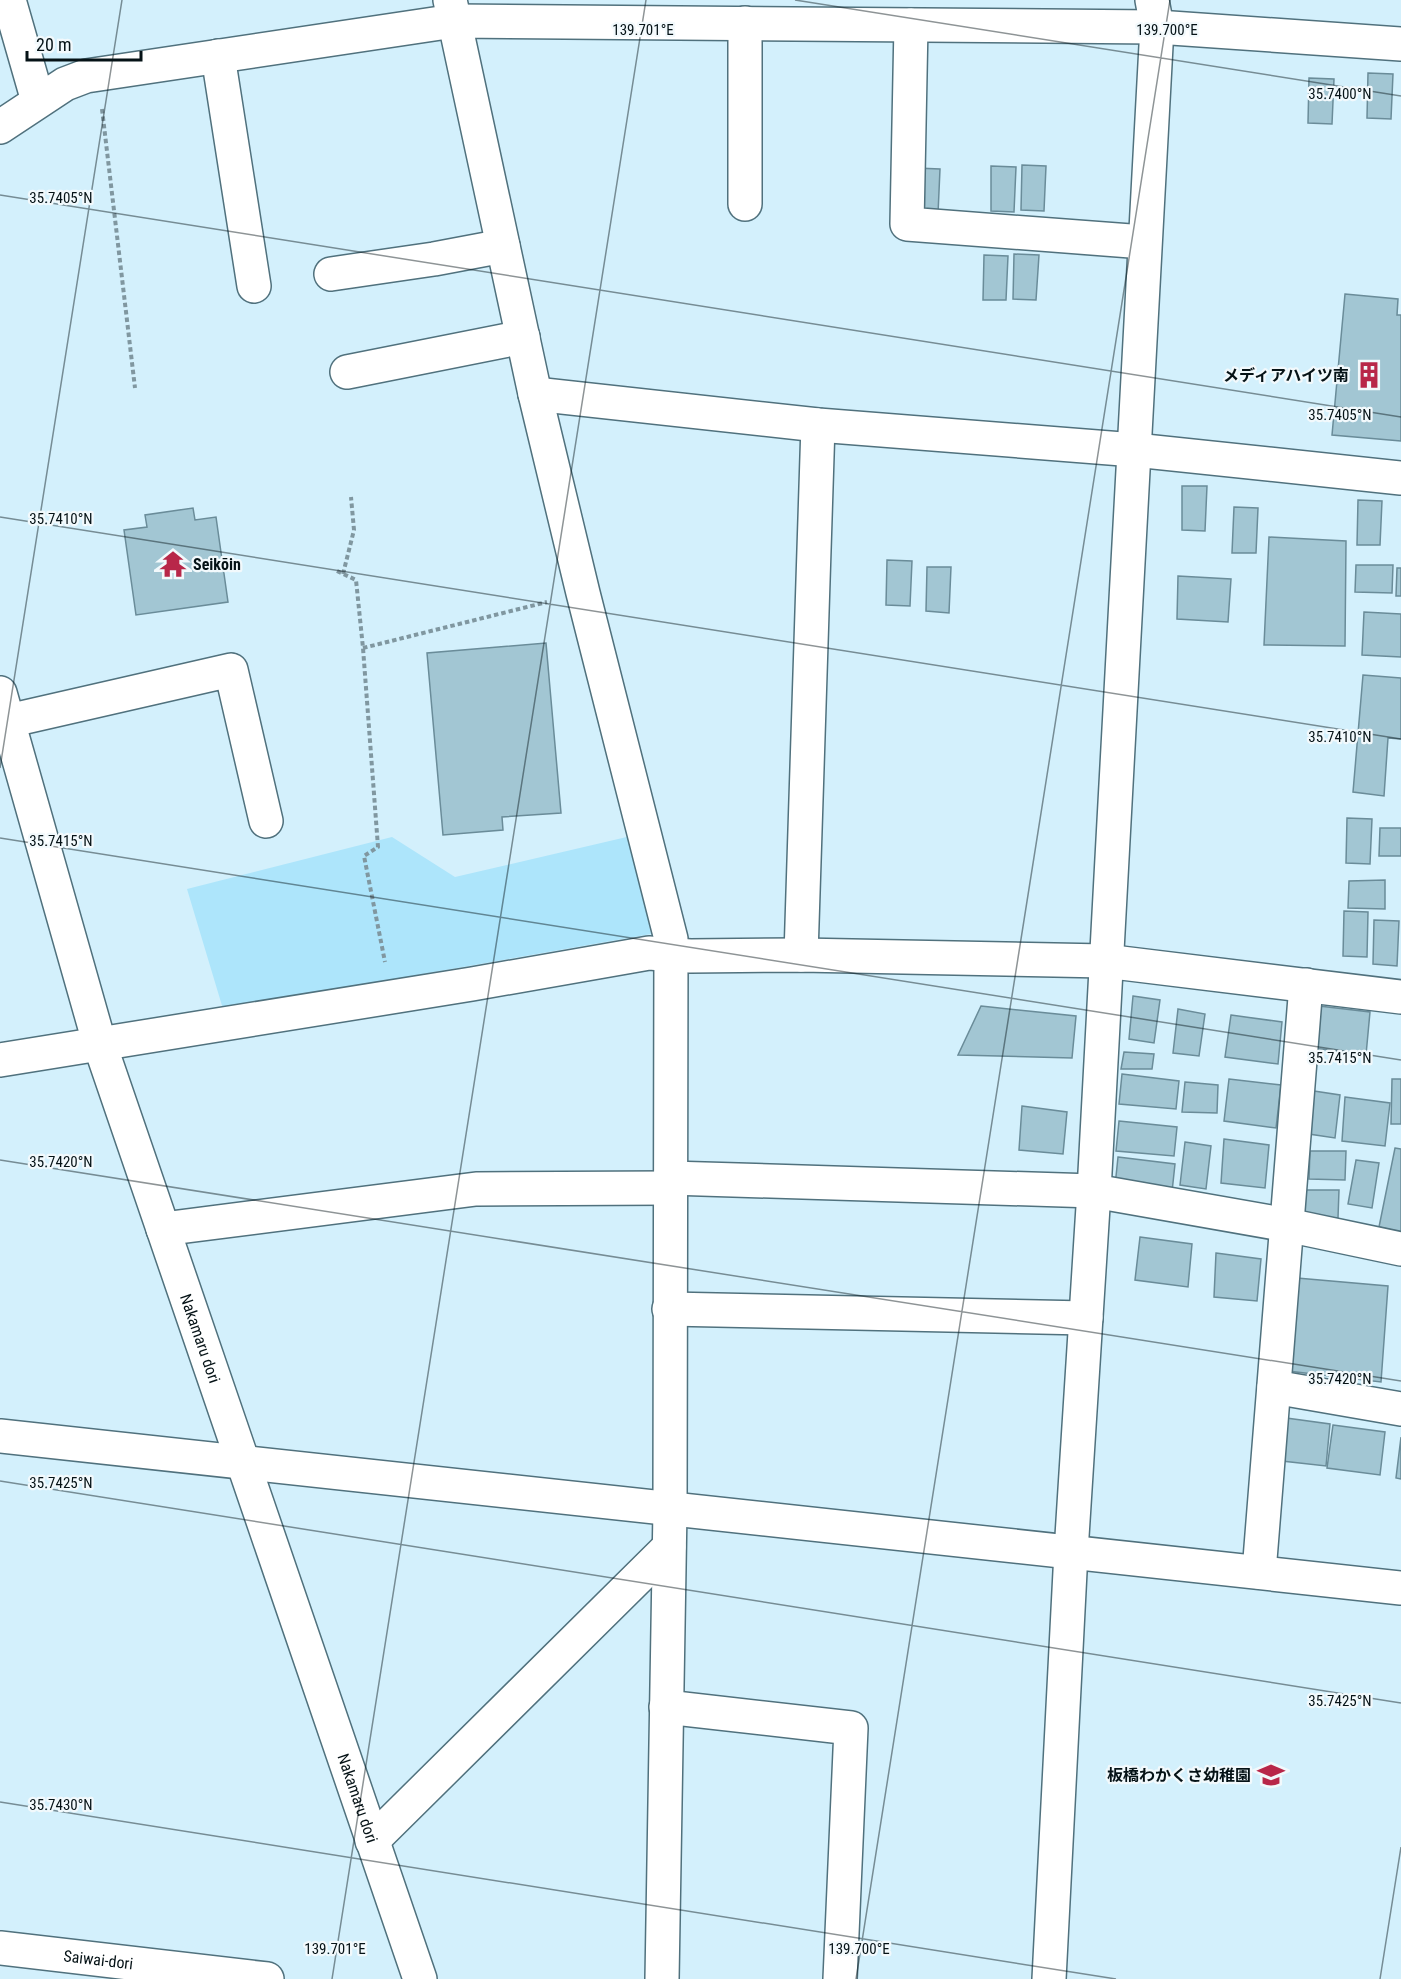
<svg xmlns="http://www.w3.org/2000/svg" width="1401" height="1979" font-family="'Roboto Condensed','Noto Sans JP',sans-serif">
<rect width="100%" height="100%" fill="#d3f0fc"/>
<path fill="#ade5fb" d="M631 836 651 934 223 1009 187 889 392 837 455 877Z"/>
<g fill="#a2c6d3" stroke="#6a8c99" stroke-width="1.5">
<path d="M1368 73 1393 74 1391 119 1367 118Z"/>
<path d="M1309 78 1334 79 1332 124 1308 123Z"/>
<path d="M1022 165 1046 166 1044 211 1021 210Z"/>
<path d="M991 166 1016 167 1014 212 991 211Z"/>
<path d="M916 168 940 169 938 214 915 213Z"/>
<path d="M1014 254 1039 255 1036 300 1013 299Z"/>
<path d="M984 255 1008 256 1006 300H983Z"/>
<path d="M1345 294 1398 299 1397 315H1401V441L1332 435Z"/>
<path d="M1182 486H1207L1205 531 1182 530Z"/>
<path d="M1358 500 1382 501 1380 545H1357Z"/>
<path d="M1234 507 1258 508 1256 553H1232Z"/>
<path d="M193 508 195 520 216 517 228 602 136 615 124 530 147 527 145 515Z"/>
<path d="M1269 537 1346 541 1345 646 1264 645Z"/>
<path d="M887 560 912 561 910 606 886 605Z"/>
<path d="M1356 565H1393L1392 593 1355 592Z"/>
<path d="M927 567H951L949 613 926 611Z"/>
<path d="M1397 568H1401V596H1396Z"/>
<path d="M1178 576 1231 579 1228 622 1177 619Z"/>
<path d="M1364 612 1401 614V657L1362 655Z"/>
<path d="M546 643 561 813 502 817 503 830 443 835 427 653Z"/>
<path d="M1363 675 1401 678V739L1388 738 1384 796 1353 792Z"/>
<path d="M1347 818 1372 819 1370 864 1346 863Z"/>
<path d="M1380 828H1401V856H1379Z"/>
<path d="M1385 880V909L1348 908 1349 881Z"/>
<path d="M1344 911 1368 912 1367 957 1343 956Z"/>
<path d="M1374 920 1399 921 1397 966 1373 964Z"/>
<path d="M1133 996 1160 1000 1154 1043 1129 1039Z"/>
<path d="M981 1006 1076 1016 1072 1058 958 1055Z"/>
<path d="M1319 1006 1370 1012 1366 1055 1313 1048Z"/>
<path d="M1178 1009 1205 1014 1199 1056 1173 1053Z"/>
<path d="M1231 1015 1282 1022 1278 1064 1225 1057Z"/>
<path d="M1124 1052 1154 1054 1152 1069H1121Z"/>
<path d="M1122 1074 1179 1081 1176 1109 1119 1104Z"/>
<path d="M1229 1079 1281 1085 1276 1128 1224 1121Z"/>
<path d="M1392 1079H1401V1124H1391Z"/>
<path d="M1185 1082 1218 1085 1217 1113 1182 1112Z"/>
<path d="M1314 1091 1340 1095 1335 1138 1309 1134Z"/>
<path d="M1345 1097 1390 1103 1385 1146 1342 1141Z"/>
<path d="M1022 1106 1067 1112 1063 1154 1019 1150Z"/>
<path d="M1119 1121 1177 1127 1174 1156 1116 1151Z"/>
<path d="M1224 1139 1269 1145 1265 1188 1221 1183Z"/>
<path d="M1185 1142 1211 1146 1206 1189 1180 1185Z"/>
<path d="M1395 1148 1401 1149V1232L1379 1227Z"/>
<path d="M1310 1151H1346L1345 1180 1309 1179Z"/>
<path d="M1118 1157 1175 1164 1172 1192 1115 1186Z"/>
<path d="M1356 1160 1379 1163 1372 1208 1348 1204Z"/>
<path d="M1302 1190H1339L1338 1218H1301Z"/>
<path d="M1140 1237 1192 1244 1188 1287 1135 1280Z"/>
<path d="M1216 1253 1261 1259 1257 1301 1214 1297Z"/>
<path d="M1297 1278 1388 1286 1381 1382 1288 1371Z"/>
<path d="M1279 1417 1330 1424 1326 1466 1273 1460Z"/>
<path d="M1333 1425 1385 1432 1380 1475 1327 1468Z"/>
<path d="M1401 1437V1479L1396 1478Z"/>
</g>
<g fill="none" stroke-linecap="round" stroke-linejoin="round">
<defs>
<g id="minor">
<path d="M9 0 38 101"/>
<path d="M450 0 535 394 583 593 671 939 670 1509 662 1979"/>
<path d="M745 23V204"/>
<path d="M911 25 907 224 1144 242"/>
<path d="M218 56 254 286"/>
<path d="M0 127 65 84 86 76 454 21 1157 27 1401 44"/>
<path d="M331 274 434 259 503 246"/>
<path d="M347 372 523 337"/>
<path d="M535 394 818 425 1135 450 1401 478"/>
<path id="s1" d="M0 693 99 1042 420 1979"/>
<path d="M8 721 231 670 266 821"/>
<path d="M801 955 818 425"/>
<path d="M0 1060 472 984 649 953 690 956 801 955 1105 961 1401 997"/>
<path d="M670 1178 1094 1191 1287 1225 1401 1249"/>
<path d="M163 1229 476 1189 670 1188"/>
<path d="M669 1309 1086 1318"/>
<path d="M1274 1387 1401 1409"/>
<path d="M0 1436 1401 1588"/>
<path d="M1259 1572 1306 985"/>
<path d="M666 1707 851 1728 840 1979"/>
<path d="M372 1841 669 1547"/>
<path id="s2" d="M0 1948 267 1979"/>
<path d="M1049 1979 1071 1552 1094 1191 1157 27 1152 0"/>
</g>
</defs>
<use href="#minor" stroke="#50717d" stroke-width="36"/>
<g stroke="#8097a0" stroke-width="4" stroke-dasharray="4.5 3" stroke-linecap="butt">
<path d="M102 109 135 388"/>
<path d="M337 571 356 580 363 648 378 847 364 856 385 962"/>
<path d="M343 574 354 530 351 497"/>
<path d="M363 648 547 602"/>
</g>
<use href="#minor" stroke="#fff" stroke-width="33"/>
</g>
<path fill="none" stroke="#051216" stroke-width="1.5" stroke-opacity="0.45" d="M795 0 1401 96M0 195 1401 417M0 517 1401 739M0 768 122 0M0 838 1401 1060M0 1160 1401 1381M0 1481 1401 1703M0 1802 1116 1979M332 1979 646 0M856 1979 1170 0M1380 1979 1401 1847"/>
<defs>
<symbol id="building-bare" viewBox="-9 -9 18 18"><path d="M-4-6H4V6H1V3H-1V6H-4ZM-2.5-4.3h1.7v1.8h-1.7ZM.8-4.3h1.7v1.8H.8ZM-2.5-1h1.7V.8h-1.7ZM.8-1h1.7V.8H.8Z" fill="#b82749" stroke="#f2f9fc" stroke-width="2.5" paint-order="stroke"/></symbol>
<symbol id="temple-bare" viewBox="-9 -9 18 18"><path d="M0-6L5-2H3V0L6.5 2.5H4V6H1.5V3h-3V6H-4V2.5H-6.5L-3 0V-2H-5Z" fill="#b82749" stroke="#f2f9fc" stroke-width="2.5" paint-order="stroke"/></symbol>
<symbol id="school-bare" viewBox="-9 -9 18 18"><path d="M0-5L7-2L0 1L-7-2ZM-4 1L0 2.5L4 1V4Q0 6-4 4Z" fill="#b82749" stroke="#f2f9fc" stroke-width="2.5" paint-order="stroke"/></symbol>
</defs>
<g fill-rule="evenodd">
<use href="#building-bare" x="1350" y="356" width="38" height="38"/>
<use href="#temple-bare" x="154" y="545" width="38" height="38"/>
<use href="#school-bare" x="1252" y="1756" width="38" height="38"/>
</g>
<g text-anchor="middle" stroke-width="4.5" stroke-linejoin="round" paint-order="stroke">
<g font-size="16" font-weight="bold" fill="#051216" stroke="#f2f9fc" text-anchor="end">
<text x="1349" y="381">メディアハイツ南</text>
<text x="193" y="570" text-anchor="start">Seikōin</text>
<text x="1251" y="1781">板橋わかくさ幼稚園</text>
</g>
<g font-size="16" fill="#051216" stroke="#f2f9fc">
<text dy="6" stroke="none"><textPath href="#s1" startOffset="676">Nakamaru dori</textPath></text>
<text dy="6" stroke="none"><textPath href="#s1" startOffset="1162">Nakamaru dori</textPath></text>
<text dy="6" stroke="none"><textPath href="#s2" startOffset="99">Saiwai-dori</textPath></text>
</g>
</g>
<g font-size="15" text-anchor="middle" fill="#051216" stroke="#f2f9fc" stroke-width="4.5" stroke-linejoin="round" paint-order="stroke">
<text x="643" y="35">139.701°E</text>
<text x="1167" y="35">139.700°E</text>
<text x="1340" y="99">35.7400°N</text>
<text x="61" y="203">35.7405°N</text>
<text x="1340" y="420">35.7405°N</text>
<text x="61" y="524">35.7410°N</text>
<text x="1340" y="742">35.7410°N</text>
<text x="61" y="846">35.7415°N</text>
<text x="1340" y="1063">35.7415°N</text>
<text x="61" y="1167">35.7420°N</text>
<text x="1340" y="1384">35.7420°N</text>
<text x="61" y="1488">35.7425°N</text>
<text x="1340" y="1706">35.7425°N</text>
<text x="61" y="1810">35.7430°N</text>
<text x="335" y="1954">139.701°E</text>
<text x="859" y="1954">139.700°E</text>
</g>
<path d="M27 51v9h114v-9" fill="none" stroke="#051216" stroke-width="3"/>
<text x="36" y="51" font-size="18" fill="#051216" stroke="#f2f9fc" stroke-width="4.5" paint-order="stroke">20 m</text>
</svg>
